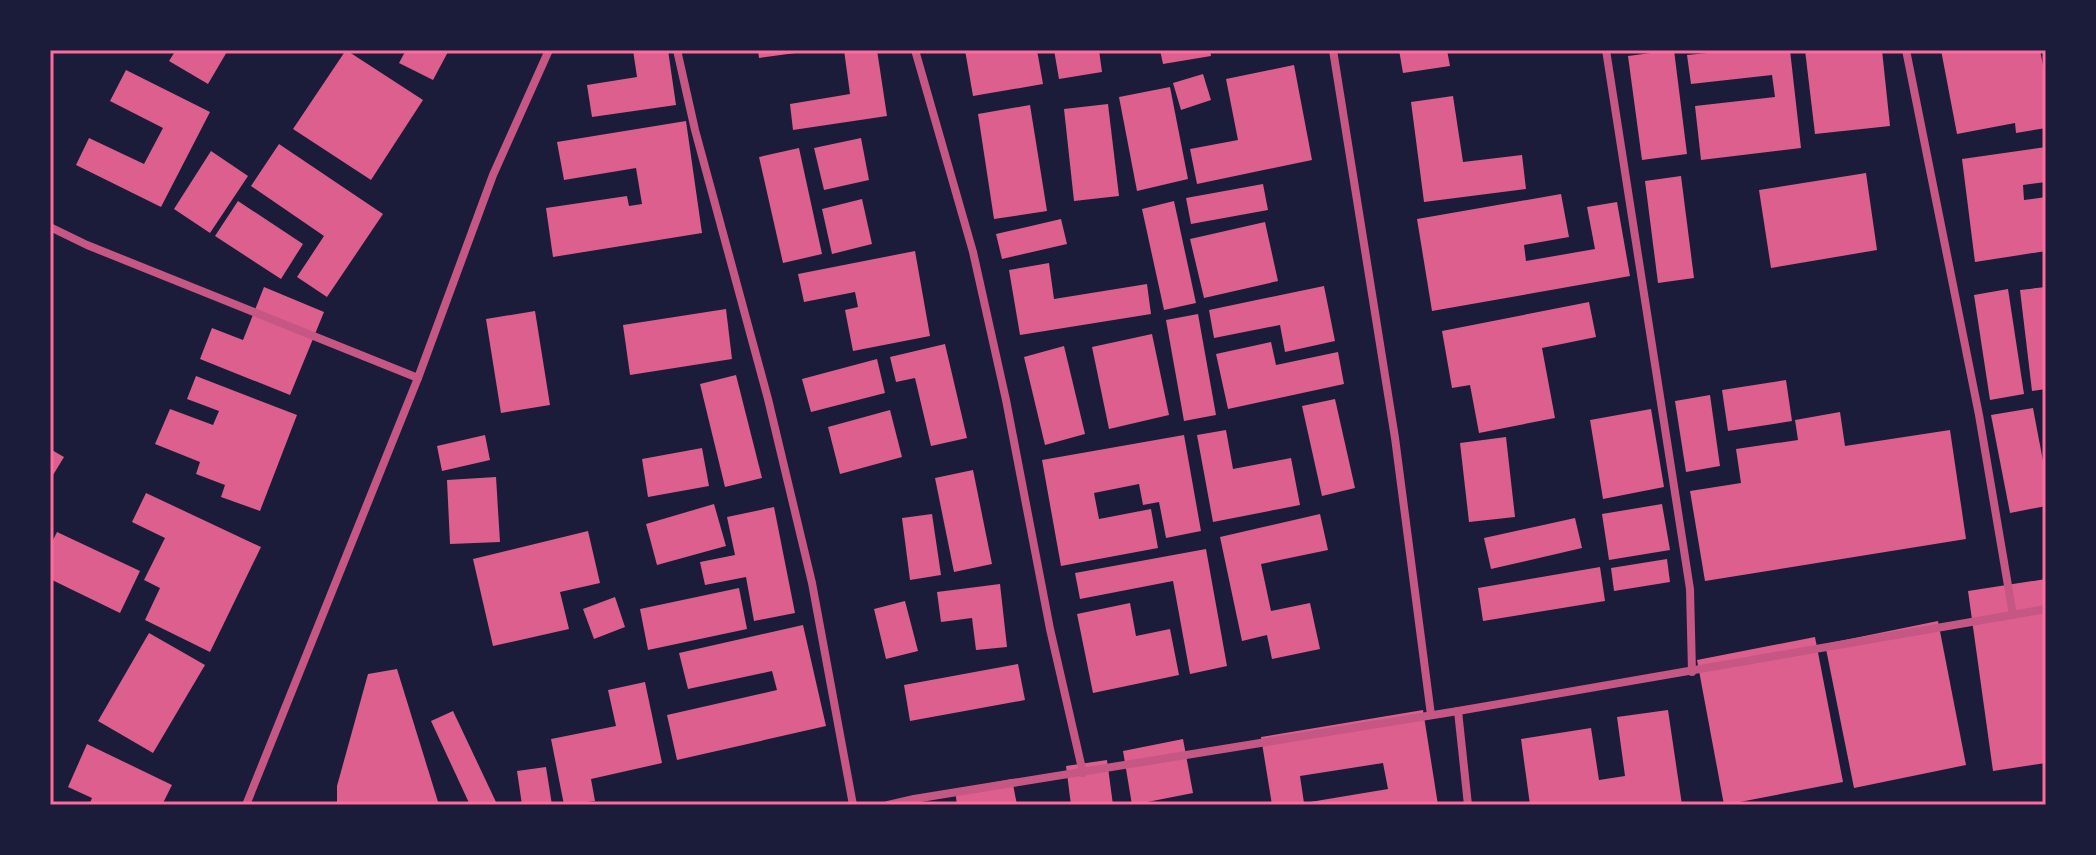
<svg xmlns="http://www.w3.org/2000/svg" width="2096" height="855" font-family="'Work Sans',sans-serif">
<rect width="100%" height="100%" fill="#1b1b3a"/>
<g fill="#dd5f8e" fill-rule="evenodd">
<path d="M176 50H228L208 84 169 61Z"/>
<path d="M346 50 423 100 371 180 293 129Z"/>
<path d="M406 50H449L433 80 399 63Z"/>
<path d="M633 50H668L676 105 592 117 587 85 637 77Z"/>
<path d="M758 50H803V52L759 58Z"/>
<path d="M844 50H877L887 116 793 130 790 104 850 94Z"/>
<path d="M965 50H1037L1043 84 973 96Z"/>
<path d="M1054 50H1099L1102 72 1059 79Z"/>
<path d="M1160 50H1210L1211 56 1163 64Z"/>
<path d="M1399 50H1447L1450 66 1403 73Z"/>
<path d="M1674 50 1687 154 1642 160 1628 56Z"/>
<path d="M1738 50H1790L1801 148 1701 160 1695 106 1775 97 1772 75 1691 84 1687 55Z"/>
<path d="M1805 50H1882L1890 126 1815 134Z"/>
<path d="M1941 50H2040L2046 81V128L2016 133 2015 123 1957 134Z"/>
<path d="M1294 65 1312 160 1197 184 1190 149 1238 140 1226 79Z"/>
<path d="M126 70 210 112 161 207 76 165 89 138 144 164 163 128 110 101Z"/>
<path d="M1203 74 1211 100 1181 110 1173 83Z"/>
<path d="M1170 87 1188 179 1137 191 1119 97Z"/>
<path d="M1453 96 1463 162 1522 155 1526 189 1424 202 1411 102Z"/>
<path d="M1108 104 1119 196 1074 201 1064 109Z"/>
<path d="M1030 105 1047 211 994 219 978 114Z"/>
<path d="M686 121 702 233 553 257 546 208 627 196 629 206 642 204 636 168 564 180 557 142Z"/>
<path d="M861 138 869 180 824 190 814 148Z"/>
<path d="M279 144 383 214 327 297 297 277 324 236 251 186Z"/>
<path d="M2046 147V182L2023 185 2024 200 2046 197V251L1975 262 1962 159Z"/>
<path d="M799 148 822 254 783 263 759 157Z"/>
<path d="M211 151 248 176 210 233 174 209Z"/>
<path d="M1866 173 1877 250 1771 268 1759 190Z"/>
<path d="M1681 176 1694 278 1658 283 1645 181Z"/>
<path d="M1263 184 1268 210 1191 224 1186 198Z"/>
<path d="M1561 194 1569 237 1524 245 1526 261 1595 249 1587 207 1617 202 1630 276 1432 311 1417 219Z"/>
<path d="M862 199 872 244 832 254 822 209Z"/>
<path d="M238 201 303 244 281 279 215 236Z"/>
<path d="M1174 201 1196 303 1164 310 1142 209Z"/>
<path d="M1061 219 1067 244 1002 259 996 234Z"/>
<path d="M1265 222 1278 281 1204 298 1190 239Z"/>
<path d="M915 251 930 336 853 351 845 310 858 307 855 292 804 302 798 274Z"/>
<path d="M1049 263 1054 299 1147 284 1151 314 1020 335 1009 270Z"/>
<path d="M1324 286 1335 341 1285 352 1280 325 1214 338 1209 310Z"/>
<path d="M264 287 324 312 290 395 200 359 212 328 243 340Z"/>
<path d="M2046 287V389L2032 391 2020 290Z"/>
<path d="M2008 289 2024 394 1990 400 1974 295Z"/>
<path d="M1589 302 1596 337 1542 348 1555 418 1479 433 1470 385 1452 388 1442 331Z"/>
<path d="M726 309 732 359 630 375 623 325Z"/>
<path d="M535 311 550 405 501 413 486 319Z"/>
<path d="M1198 314 1216 415 1184 421 1166 320Z"/>
<path d="M1152 334 1169 415 1109 429 1092 347Z"/>
<path d="M1271 342 1276 365 1338 352 1344 384 1228 409 1216 354Z"/>
<path d="M945 344 967 438 931 446 915 378 896 382 890 357Z"/>
<path d="M1064 346 1085 434 1045 445 1024 357Z"/>
<path d="M877 359 885 393 811 412 802 379Z"/>
<path d="M736 375 762 478 725 487 700 384Z"/>
<path d="M196 376 297 415 260 511 221 497 225 485 196 474 200 462 155 444 170 409 213 425 219 411 187 399Z"/>
<path d="M1786 380 1792 421 1728 431 1722 390Z"/>
<path d="M1710 395 1720 466 1686 472 1675 401Z"/>
<path d="M1335 399 1355 488 1322 496 1302 406Z"/>
<path d="M2033 408 2046 477V506L2010 513 1991 415Z"/>
<path d="M1651 409 1664 487 1603 499 1590 420Z"/>
<path d="M890 410 902 457 840 474 828 427Z"/>
<path d="M1840 412 1845 446 1950 430 1966 539 1705 581 1690 491 1741 483 1736 449 1798 440 1795 420Z"/>
<path d="M1226 430 1233 469 1291 458 1300 505 1213 522 1197 435Z"/>
<path d="M485 435 490 460 442 471 437 446Z"/>
<path d="M1184 435 1201 531 1166 538 1159 502 1143 505 1139 484 1094 493 1099 519 1151 509 1158 548 1061 566 1042 460Z"/>
<path d="M1506 437 1515 517 1469 522 1460 443Z"/>
<path d="M702 448 709 486 648 497 642 459Z"/>
<path d="M50 449 64 457 50 480Z"/>
<path d="M973 470 992 564 954 572 935 478Z"/>
<path d="M496 477 500 542 450 544 447 480Z"/>
<path d="M146 493 261 547 210 652 145 620 160 588 144 580 165 538 132 522Z"/>
<path d="M714 504 726 546 657 565 646 524Z"/>
<path d="M1662 504 1670 550 1609 560 1602 514Z"/>
<path d="M774 507 795 613 754 621 746 577 705 585 700 562 735 555 727 517Z"/>
<path d="M932 514 941 575 910 580 902 518Z"/>
<path d="M1320 514 1328 550 1261 564 1271 611 1310 603 1320 649 1272 659 1267 635 1242 641 1220 537Z"/>
<path d="M1575 518 1582 548 1491 569 1484 538Z"/>
<path d="M588 531 600 583 560 592 569 629 493 646 473 559Z"/>
<path d="M57 532 140 571 120 613 50 579V546Z"/>
<path d="M1206 549 1227 666 1190 674 1173 581 1080 599 1075 573Z"/>
<path d="M1667 559 1670 582 1614 591 1611 568Z"/>
<path d="M1600 567 1605 601 1483 621 1478 588Z"/>
<path d="M2046 579V763L1993 771 1968 591Z"/>
<path d="M1000 584 1007 647 976 650 972 618 941 622 937 592Z"/>
<path d="M739 588 747 629 648 650 640 609Z"/>
<path d="M615 597 625 627 594 639 583 609Z"/>
<path d="M905 601 918 651 886 659 874 609Z"/>
<path d="M1130 603 1136 636 1170 629 1179 675 1093 693 1077 614Z"/>
<path d="M1938 621 1966 765 1854 788 1825 644Z"/>
<path d="M803 625 826 726 677 760 667 715 777 690 772 671 688 689 679 653Z"/>
<path d="M149 633 205 665 153 753 98 721Z"/>
<path d="M1815 637 1843 782 1724 805 1697 660Z"/>
<path d="M1018 664 1025 700 910 721 904 685Z"/>
<path d="M397 669 439 805H337V786L368 674Z"/>
<path d="M645 682 662 763 591 779 595 801 564 805 551 739 616 726 608 690Z"/>
<path d="M1423 710 1438 805H1272L1261 737ZM1383 763 1388 789 1304 803 1300 776Z"/>
<path d="M1668 710 1682 805H1530L1521 739 1591 728 1599 780 1625 776 1617 717Z"/>
<path d="M453 711 496 802 489 805H470L431 721Z"/>
<path d="M1183 739 1193 793 1132 805 1123 751Z"/>
<path d="M87 744 172 785 162 805H89L92 798 68 787Z"/>
<path d="M1107 760 1113 805H1071L1066 766Z"/>
<path d="M546 767 552 805H522L517 771Z"/>
<path d="M1012 779 1017 805H957L955 790Z"/>
</g>
<g fill="none" stroke-linecap="round" stroke-linejoin="round">
<g stroke="#c65784" stroke-width="8">
<path d="M677 50 695 130 768 399 812 583 853 805"/>
<path d="M915 50 973 252 1006 400 1050 629 1083 773"/>
<path d="M1333 50 1395 438 1431 715"/>
<path d="M1606 50 1690 589 1692 672"/>
<path d="M1906 50 1979 415 2013 615"/>
<path d="M50 227 87 245 418 378"/>
<path d="M1458 711 1468 805"/>
<path d="M246 805 418 378 493 175 549 50"/>
<path d="M888 805 914 799 1458 711 2046 609"/>
</g>
</g>
<rect width="2096" height="855" fill="none" stroke="#1b1b3a" stroke-width="104"/>
<rect x="52" y="52" width="1992" height="751" fill="none" stroke="#ff6b9d" stroke-width="3"/>
</svg>
